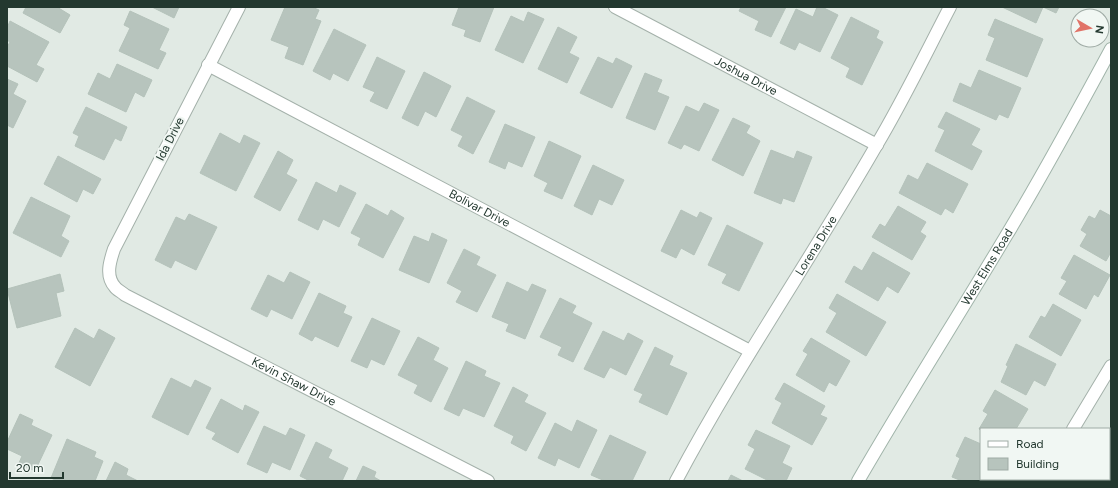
<svg xmlns="http://www.w3.org/2000/svg" width="1118" height="488" font-family="Figtree,sans-serif">
<rect width="100%" height="100%" fill="#e1eae4"/>
<g fill="#b7c4bd" stroke="#b4c2ba">
<path d="M26 7H57L70 15 60 33 23 13Z"/>
<path d="M152 7H179L174 18Z"/>
<path d="M285 7H312L319 10 315 19 321 21 303 65 285 58 289 47 271 40Z"/>
<path d="M459 7H494L480 42 464 36 466 30 452 25Z"/>
<path d="M741 7H786L771 37 755 30 759 21 739 11Z"/>
<path d="M817 7H822L838 15 820 52 799 42 795 50 780 43 796 9 813 17Z"/>
<path d="M1002 7H1059L1056 13 1043 7 1036 23Z"/>
<path d="M130 11 169 29 159 50 166 53 158 69 119 51 130 28 124 25Z"/>
<path d="M528 12 544 19 523 63 495 50 511 16 524 22Z"/>
<path d="M851 17 879 31 876 38 883 42 862 85 846 77 850 68 831 58Z"/>
<path d="M995 19 1043 39 1027 77 986 60 995 38 988 35Z"/>
<path d="M10 21 49 42 36 65 44 69 37 82 7 66V47L10 42 7 40V28Z"/>
<path d="M558 27 577 37 569 53 579 58 567 83 538 69Z"/>
<path d="M334 29 366 45 348 81 333 73 330 80 313 71Z"/>
<path d="M377 57 405 71 387 109 370 101 375 92 363 87Z"/>
<path d="M598 57 613 64 616 58 632 66 612 108 580 93Z"/>
<path d="M117 64 152 80 144 97 135 92 126 112 88 94 98 73 110 79Z"/>
<path d="M979 70 1021 88 1008 118 999 114 996 120 953 101 960 83 971 88Z"/>
<path d="M424 72 451 86 436 117 425 111 418 126 402 118Z"/>
<path d="M645 73 662 80 657 92 669 97 655 130 626 118Z"/>
<path d="M7 79 18 84 13 94 26 101 13 128 7 125Z"/>
<path d="M467 97 495 111 473 154 458 146 463 136 451 130Z"/>
<path d="M704 103 719 110 699 151 684 144 681 149 668 143 686 106 699 112Z"/>
<path d="M86 107 127 127 121 141 115 138 104 160 75 146 79 136 73 133Z"/>
<path d="M946 112 980 129 971 145 982 151 972 170 935 151 945 130 938 127Z"/>
<path d="M733 118 750 126 746 133 760 141 743 176 712 160Z"/>
<path d="M505 124 535 137 522 167 508 161 505 169 489 162Z"/>
<path d="M220 133 240 144 244 135 260 143 236 191 200 173Z"/>
<path d="M549 141 581 156 562 199 544 191 548 183 534 176Z"/>
<path d="M771 150 794 159 797 151 812 157 794 202 783 198 781 204 754 193Z"/>
<path d="M278 151 293 160 286 174 297 180 280 211 254 197Z"/>
<path d="M58 156 101 179 93 194 83 189 77 202 44 184Z"/>
<path d="M927 163 968 184 953 213 945 208 941 215 899 193 908 175 918 180Z"/>
<path d="M593 165 624 180 612 205 599 199 592 215 574 206Z"/>
<path d="M316 182 337 193 340 185 356 193 339 227 323 219 318 230 298 220Z"/>
<path d="M31 197 70 216 61 236 69 241 61 257 13 233Z"/>
<path d="M366 204 388 216 391 210 404 218 383 258 358 245 361 238 351 233Z"/>
<path d="M898 206 926 222 920 232 926 236 912 260 872 237 880 224 885 227Z"/>
<path d="M681 210 697 218 700 212 712 218 694 255 681 248 676 258 661 251Z"/>
<path d="M1100 210 1111 216V252L1106 261 1080 246 1087 234 1081 230 1089 216 1095 219Z"/>
<path d="M189 214 217 227 196 270 175 260 171 268 155 260 176 217 185 221Z"/>
<path d="M727 225 763 243 739 291 722 283 727 274 708 265Z"/>
<path d="M432 233 447 240 429 283 399 270 414 236 429 242Z"/>
<path d="M464 249 480 257 476 265 496 275 477 312 456 302 462 291 447 283Z"/>
<path d="M873 252 910 273 898 293 887 286 878 301 845 282 854 266 862 271Z"/>
<path d="M1074 255 1110 275 1098 297 1094 294 1086 309 1059 294 1067 281 1061 278Z"/>
<path d="M290 272 310 282 292 319 271 309 267 317 251 309 268 275 284 283Z"/>
<path d="M60 274 64 291 56 293 61 316 17 328 7 289Z"/>
<path d="M507 282 528 292 532 284 546 290 525 339 506 331 509 324 492 317Z"/>
<path d="M319 293 346 306 343 313 352 317 338 347 315 336 312 341 299 334Z"/>
<path d="M837 294 886 322 866 356 826 332 837 313 829 308Z"/>
<path d="M560 298 576 306 572 313 592 323 573 362 558 355 562 347 540 337Z"/>
<path d="M1053 304 1081 320 1061 356 1029 337 1041 316 1045 318Z"/>
<path d="M372 318 400 331 384 365 371 359 367 368 351 361Z"/>
<path d="M75 328 94 339 99 329 115 338 90 386 55 367Z"/>
<path d="M603 331 624 341 628 333 643 341 626 375 610 367 604 378 584 369Z"/>
<path d="M418 337 439 348 433 360 448 368 431 402 414 393 418 385 398 375Z"/>
<path d="M811 338 850 361 836 386 829 382 824 392 796 375 808 354 803 351Z"/>
<path d="M1016 344 1056 364 1045 386 1034 380 1026 395 1001 382 1008 366 1006 365Z"/>
<path d="M655 347 673 356 669 365 687 373 667 415 639 402 643 394 634 390Z"/>
<path d="M466 361 486 371 484 376 500 383 484 417 463 408 459 416 444 409Z"/>
<path d="M171 378 191 388 195 380 211 388 188 435 152 417Z"/>
<path d="M784 383 825 406 820 415 827 418 812 445 772 423 782 403 775 399Z"/>
<path d="M513 387 528 395 524 402 546 413 526 451 511 443 514 436 494 426Z"/>
<path d="M995 390 1028 409 1016 429 981 430 979 429 988 414 983 411Z"/>
<path d="M221 399 243 411 245 405 259 412 238 453 212 439 216 433 206 428Z"/>
<path d="M20 414 33 420 31 425 52 435 35 471 19 463 22 456 7 449V442Z"/>
<path d="M577 420 597 430 579 468 558 458 555 466 538 458 555 423 572 432Z"/>
<path d="M264 426 286 436 290 428 305 435 290 470 272 462 267 473 247 464Z"/>
<path d="M756 430 790 446 782 463 792 468 786 481H769L745 469 755 449 748 445Z"/>
<path d="M610 435 646 452 632 481H605L591 475Z"/>
<path d="M965 437 981 444V479H989L988 481H962L952 477 960 458 956 456Z"/>
<path d="M67 439 96 452 94 457 103 461 95 481H72L69 480 68 481H57L51 478Z"/>
<path d="M316 442 332 450 328 458 348 468 342 481H310L300 476Z"/>
<path d="M115 462 128 469 126 475 138 481H106Z"/>
<path d="M363 466 376 472 374 477 381 481H356Z"/>
<path d="M731 475 743 481H728Z"/>
</g>
<g fill="none" stroke-linecap="round" stroke-linejoin="round">
<defs>
<g id="street">
<path id="s1" d="M239 7 114 249C110 261 105 276 115 287 117 290 122 292 125 295L488 481"/>
<path id="s2" d="M615 7 877 145"/>
<path id="s3" d="M208 65 750 351"/>
<path d="M1073 429 1111 366"/>
<path id="s4" d="M676 481C737 366 811 259 876 146 903 101 926 53 950 7"/>
<path d="M1041 481 1042 479"/>
</g>
<g id="secondary">
<path id="s5" d="M858 481C906 398 957 318 1006 236 1043 175 1077 112 1111 49"/>
</g>
</defs>
<use href="#street" stroke="#a4b1aa" stroke-width="14"/>
<use href="#secondary" stroke="#a1b4aa" stroke-width="14"/>
<use href="#street" stroke="#fff" stroke-width="12"/>
<use href="#secondary" stroke="#fff" stroke-width="12"/>
</g>
<g text-anchor="middle" stroke-width="4" stroke-linejoin="round" paint-order="stroke">
<g font-size="12" fill="#23382f" stroke="#f1f7f3">
<text dy="4" stroke="none"><textPath href="#s2" startOffset="148">Joshua Drive</textPath></text>
<text transform="translate(170 139) rotate(-63)" y="4">Ida Drive</text>
<text dy="4" stroke="none"><textPath href="#s3" startOffset="307">Bolivar Drive</textPath></text>
<text dy="4" stroke="none"><textPath href="#s4" startOffset="274">Lorena Drive</textPath></text>
<text dy="4" stroke="none"><textPath href="#s5" startOffset="250">West Elms Road</textPath></text>
<text dy="4" stroke="none"><textPath href="#s1" startOffset="515">Kevin Shaw Drive</textPath></text>
</g>
</g>
<rect width="1118" height="488" fill="none" stroke="#23382f" stroke-width="16"/>
<rect x="980" y="428" width="130" height="52" fill="#f1f7f3" stroke="#9faba5"/>
<rect x="988" y="441" width="20" height="6" fill="#ffffff" stroke="#9faba5"/>
<text x="1016" y="448" font-size="12" fill="#23382f">Road</text>
<rect x="988" y="458" width="20" height="12" fill="#b7c4bd" stroke="#9faba5"/>
<text x="1016" y="468" font-size="12" fill="#23382f">Building</text>
<g transform="translate(1090 28) rotate(99)"><circle r="19" fill="#f1f7f3" stroke="#9faba5"/>
<path d="M0-3L7 15L0 10L-7 15Z" fill="#e17368"/>
<text y="-6" font-size="11" font-weight="bold" text-anchor="middle" fill="#23382f">N</text>
</g>
<path d="M10 472v6h53v-6" fill="none" stroke="#23382f" stroke-width="2"/>
<text x="16" y="472" font-size="12" fill="#23382f" stroke="#f1f7f3" stroke-width="3" paint-order="stroke">20 m</text>
</svg>
